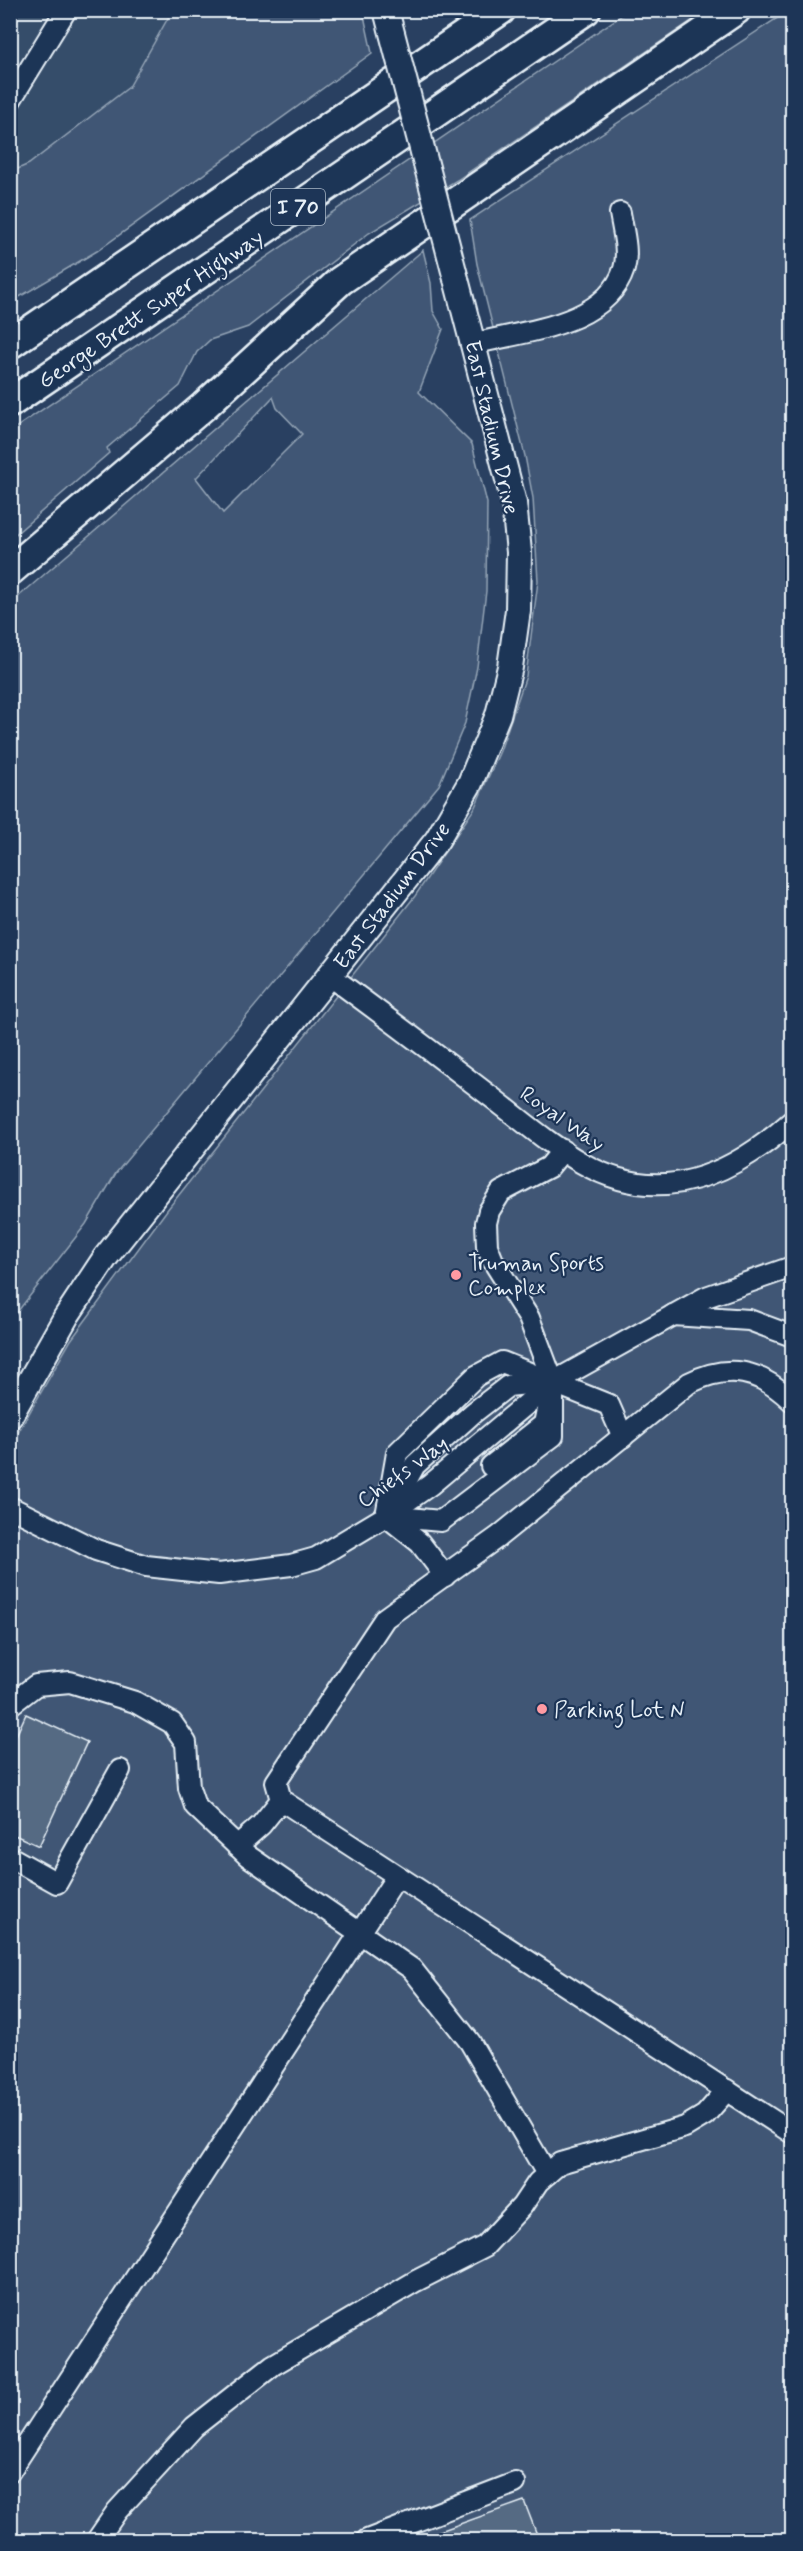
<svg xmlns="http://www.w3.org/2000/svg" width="803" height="2551" font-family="Mynerve,sans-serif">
<rect width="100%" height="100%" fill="#294061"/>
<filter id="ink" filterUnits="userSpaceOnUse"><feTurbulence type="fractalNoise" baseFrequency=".0167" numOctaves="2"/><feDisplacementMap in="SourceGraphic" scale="12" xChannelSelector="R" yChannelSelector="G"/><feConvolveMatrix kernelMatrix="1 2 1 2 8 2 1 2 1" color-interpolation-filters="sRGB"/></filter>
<g filter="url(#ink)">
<path fill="#364d6b" d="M10 11H172L129 87 29 164 11 173Z"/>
<g fill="#415774" stroke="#94a4b6" stroke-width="1.5" fill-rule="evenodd">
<path d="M172 11H363L372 53 97 251 11 302V172L29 164 129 87Z"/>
<path d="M628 11H706L457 180 369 233 248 327 210 340 197 352 180 386 107 448 109 453 11 538V431Z"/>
<path d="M788 11H792V2540H11V1445L71 1340 167 1210 415 896 474 809 500 751 526 676 538 581 533 498 525 456 477 264 470 220Z"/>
<path d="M423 250 431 283 433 311 443 329 419 392 472 444 487 503 486 591 477 667 465 723 439 785 116 1173 86 1224 11 1320V603ZM273 397 277 408 302 434 223 513 196 478Z"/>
</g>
<g fill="#556a83" stroke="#e8f1f8" stroke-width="1.5">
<path d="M26 1714 87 1742 39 1846 10 1833V1749Z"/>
<path d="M524 2501 539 2540H415Z"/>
</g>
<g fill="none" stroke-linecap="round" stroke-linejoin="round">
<defs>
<g id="minor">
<path d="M10 101 66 10"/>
<path d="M473 344C523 331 606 326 624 269 629 252 623 231 620 213"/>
<path d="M329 975C382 1014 434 1053 486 1093 518 1117 548 1144 582 1163 660 1208 731 1176 792 1121"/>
<path d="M673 1315 749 1320 792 1336"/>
<path d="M792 1401C760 1370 729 1363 689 1383L498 1537 385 1618 276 1782 281 1800 792 2133"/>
<path d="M491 1466 544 1424 548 1405"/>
<path d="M394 1503 415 1465 473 1413 508 1386 547 1382"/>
<path d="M10 1507 96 1550 146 1566 219 1574 291 1565 316 1558 386 1516 430 1485 553 1382 706 1297 792 1267"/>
<path d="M386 1516 441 1521 553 1436V1382L529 1318 493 1261 487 1246 486 1223 489 1211 501 1192 549 1167 563 1150"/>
<path d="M386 1516 397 1453 476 1376 502 1362 609 1405 623 1437"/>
<path d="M386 1516 420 1543 445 1576"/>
<path d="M10 1705 36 1685 70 1682 135 1702 172 1723 186 1743 189 1788 195 1806 248 1856 412 1969 470 2042 547 2174"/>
<path d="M237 1846 261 1825 281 1800"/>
<path d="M10 1857 57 1883 120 1770"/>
<path d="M10 2471 397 1876"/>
<path d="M97 2540 117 2511 194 2427 273 2365 416 2281 485 2246 522 2206 538 2182 560 2163 685 2127 705 2115 727 2090"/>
<path d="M367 2540 515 2483"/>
</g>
<path id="major" d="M10 1416 66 1317 105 1258 437 840 470 783 498 715 510 667 518 610 519 552 514 503 456 279"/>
<g id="highway">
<path d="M10 344 501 10"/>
<path d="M10 403 586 10"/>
<path d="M10 571 204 406 340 281 736 10"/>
</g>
</defs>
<use href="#minor" stroke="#e8f1f8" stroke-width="24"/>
<use href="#major" stroke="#e8f1f8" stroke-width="28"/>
<use href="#highway" stroke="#e8f1f8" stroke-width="33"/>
<use href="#minor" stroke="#1d3557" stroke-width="20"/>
<use href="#major" stroke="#1d3557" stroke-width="24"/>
<use href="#highway" stroke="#1d3557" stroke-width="28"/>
<defs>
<path id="major-bridge" d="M386 10 456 279"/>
</defs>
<use href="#major-bridge" stroke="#e8f1f8" stroke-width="28" stroke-linecap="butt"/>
<use href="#major-bridge" stroke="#1d3557" stroke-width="24"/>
</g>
</g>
<g fill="#ff9aa2" stroke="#1d3557" stroke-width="2">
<circle cx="456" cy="1275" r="6"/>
<circle cx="542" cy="1709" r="6"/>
</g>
<g text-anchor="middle" stroke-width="4.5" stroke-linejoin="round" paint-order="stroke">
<rect fill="#1d3557" stroke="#abb9c8" stroke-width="1.5" x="271" y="189" width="54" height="36" rx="4.5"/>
<g font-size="21" font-weight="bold" fill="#e8f1f8">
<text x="298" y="214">I 70</text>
</g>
<g font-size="22" fill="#e8f1f8" stroke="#1d3557">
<text transform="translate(150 308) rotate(-34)" y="8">George Brett Super Highway</text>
<text transform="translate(493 427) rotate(77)" y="8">East Stadium Drive</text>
<text transform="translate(391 895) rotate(-53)" y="8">East Stadium Drive</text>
<text transform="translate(563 1118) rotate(35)" y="8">Royal Way</text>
<text transform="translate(402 1471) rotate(-36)" y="8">Chiefs Way</text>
</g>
<g font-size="22" fill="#e8f1f8" stroke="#1d3557" text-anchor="start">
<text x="468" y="1270">Truman Sports<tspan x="468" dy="25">Complex</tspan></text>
<text x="554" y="1717">Parking Lot N</text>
</g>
</g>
<rect width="803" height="2551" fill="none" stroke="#1d3557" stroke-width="36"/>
<rect x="18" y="18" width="767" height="2515" fill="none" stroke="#e8f1f8" stroke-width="2" filter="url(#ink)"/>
</svg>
